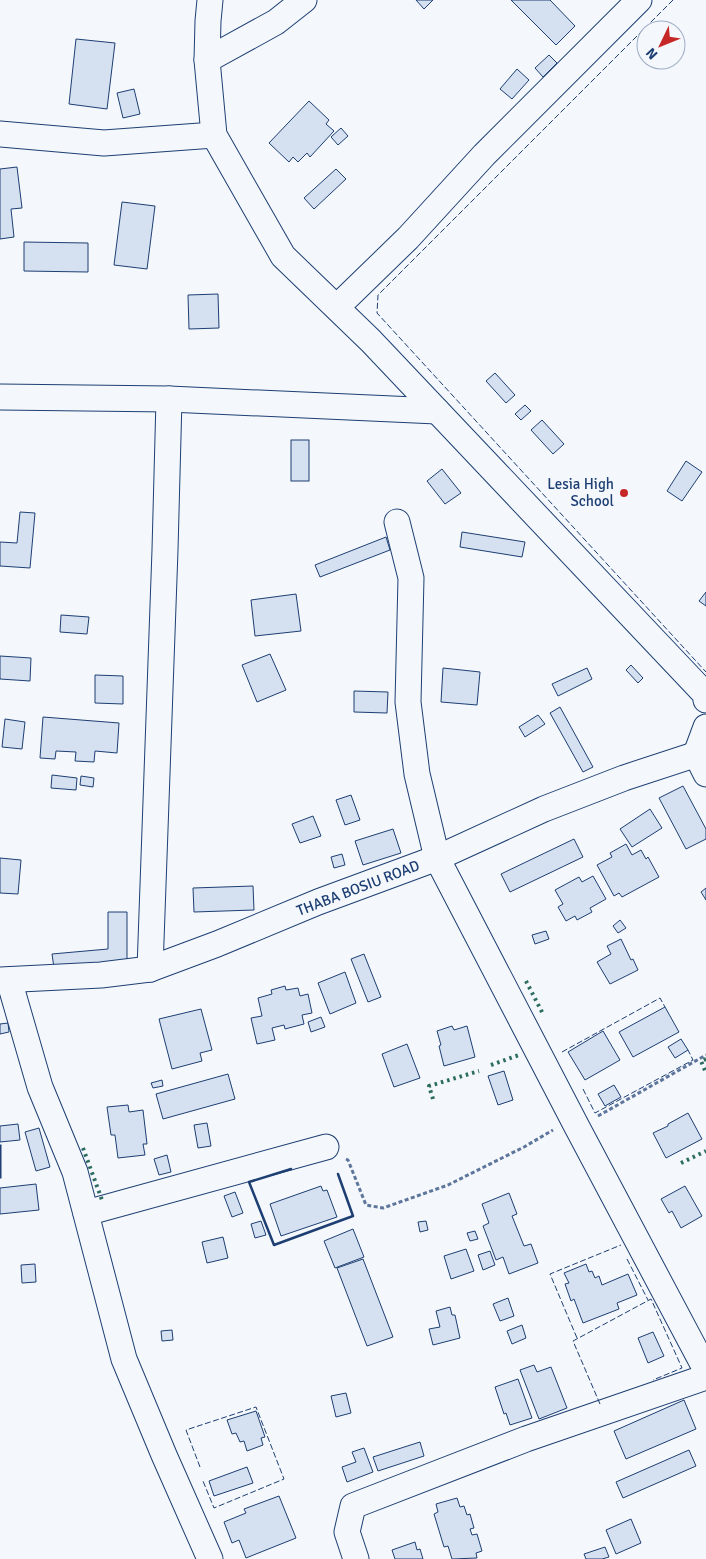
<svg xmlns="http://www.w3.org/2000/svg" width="706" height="1559" font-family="Signika,sans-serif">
<rect width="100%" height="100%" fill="#f4f7fb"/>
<g fill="#d5e0f0" stroke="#1d3f73">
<path d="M416 0H433L424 9Z"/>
<path d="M511 0H550L575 26 556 45Z"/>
<path d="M76 39 115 43 107 109 69 104Z"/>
<path d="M549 55 557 63 543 77 535 68Z"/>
<path d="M517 69 529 80 512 99 500 89Z"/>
<path d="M134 89 140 114 123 118 117 93Z"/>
<path d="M309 101 329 120 326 124 334 131 310 157 307 153 298 162 293 157 289 162 269 143Z"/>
<path d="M341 128 348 136 338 145 331 137Z"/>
<path d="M17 167 22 208 11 209 14 237 0 239V169Z"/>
<path d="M336 169 346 179 314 209 304 198Z"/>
<path d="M122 202 155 206 147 269 114 265Z"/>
<path d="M24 242 88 243V272L24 271Z"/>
<path d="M218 294 219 328 189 329 188 295Z"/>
<path d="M495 373 515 395 506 403 486 381Z"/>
<path d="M525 405 531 411 521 420 515 414Z"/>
<path d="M542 420 564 444 553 454 531 430Z"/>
<rect x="291" y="440" width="18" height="41"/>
<path d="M686 461 702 472 682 501 667 491Z"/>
<path d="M442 469 461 493 445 504 427 481Z"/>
<path d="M20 512 35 513 30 568 0 566V542L17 543Z"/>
<path d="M462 532 525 542 522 557 460 547Z"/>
<path d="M386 537 390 550 320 577 315 565Z"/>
<path d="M706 592V606L699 601Z"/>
<path d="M296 594 301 631 255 636 251 600Z"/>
<path d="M61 615 89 617 87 634 60 632Z"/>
<path d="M270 654 286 690 257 702 242 665Z"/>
<path d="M0 656 31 658 30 681 0 679Z"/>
<path d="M631 665 643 678 638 683 626 670Z"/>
<path d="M443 668 480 672 477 705 441 702Z"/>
<path d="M587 668 592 679 558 696 552 684Z"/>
<path d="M95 675 123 676V704L95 703Z"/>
<path d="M354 691 388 692 387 713 354 712Z"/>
<path d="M560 707 593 767 583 772 550 713Z"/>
<path d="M538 715 545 724 525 737 519 727Z"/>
<path d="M43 717 119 723 117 753 95 751 94 762 75 761 76 752 56 751 55 759 40 758Z"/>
<path d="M5 719 25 722 22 749 2 747Z"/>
<path d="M52 775 77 778 76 790 51 788Z"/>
<path d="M81 776 94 778 93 787 80 785Z"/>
<path d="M683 786 706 829V839L686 849 659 798Z"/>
<path d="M351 795 360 820 345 825 336 800Z"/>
<path d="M650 809 662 828 632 847 620 829Z"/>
<path d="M313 816 321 836 300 843 292 824Z"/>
<path d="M393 829 401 853 363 865 355 841Z"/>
<path d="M574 839 583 857 510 892 501 874Z"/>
<path d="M626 844 632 855 641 850 646 859 648 857 659 877 622 897 619 893 614 896 597 865 612 857 610 853Z"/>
<path d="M342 854 345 865 334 868 331 857Z"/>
<path d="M0 858 21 860 18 894 0 893Z"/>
<path d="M593 876 606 899 590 908 592 912 577 920 575 916 566 921 558 907 563 904 555 890 579 877 582 882Z"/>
<path d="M253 886 254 910 194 912 193 888Z"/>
<path d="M706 888V900L701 892Z"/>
<path d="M108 912H127V961L54 968 52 954 108 949Z"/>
<path d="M620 920 626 928 618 933 613 926Z"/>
<path d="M546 931 549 939 535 944 532 935Z"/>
<path d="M621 939 631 960 633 959 638 970 610 984 597 962 611 954 607 946Z"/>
<path d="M364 954 381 997 368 1002 351 959Z"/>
<path d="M345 972 356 1003 330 1014 318 983Z"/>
<path d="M285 986 286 990 298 988 300 996 308 994 312 1013 302 1015 304 1024 285 1029 284 1025 272 1028 275 1040 257 1044 251 1018 262 1016 258 998 272 994 271 990Z"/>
<path d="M665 1007 679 1032 633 1057 619 1032Z"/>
<path d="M201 1009 212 1050 200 1053 202 1061 172 1069 159 1019Z"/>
<path d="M321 1017 325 1027 311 1032 308 1022Z"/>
<path d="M8 1023 9 1032 0 1034V1024Z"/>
<path d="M452 1026 454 1030 467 1026 475 1057 444 1066 439 1046 441 1045 437 1031Z"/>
<path d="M603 1031 620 1060 585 1080 568 1052Z"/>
<path d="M681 1039 688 1050 675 1058 668 1047Z"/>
<path d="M407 1044 420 1078 394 1087 382 1054Z"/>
<path d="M504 1071 513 1100 498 1105 488 1076Z"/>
<path d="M228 1074 235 1099 163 1119 156 1094Z"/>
<path d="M162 1080 163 1086 153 1088 151 1083Z"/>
<path d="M614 1085 621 1097 605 1106 598 1094Z"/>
<path d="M128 1105 129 1112 143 1110 147 1144H143L145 1155 118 1158 115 1135H111L107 1107Z"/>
<path d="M688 1113 702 1139 666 1158 653 1133 668 1126V1124Z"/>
<path d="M207 1123 211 1146 198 1148 194 1125Z"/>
<path d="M18 1124 20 1140 0 1142V1126Z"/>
<path d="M39 1128 50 1167 36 1171 25 1132Z"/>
<rect x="0" y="1145" width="1" height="33"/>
<path d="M167 1155 171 1172 159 1175 154 1159Z"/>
<path d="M36 1184 39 1210 0 1214V1188Z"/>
<path d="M321 1186 323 1191 327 1190 337 1217 281 1236 270 1204Z"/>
<path d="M685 1186 702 1216 681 1228 672 1211 669 1213 661 1199Z"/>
<path d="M235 1192 243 1213 232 1217 224 1196Z"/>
<path d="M509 1193 517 1214 512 1216 524 1246 531 1244 538 1263 509 1274 503 1257 496 1260 483 1226 489 1223 482 1204Z"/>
<path d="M261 1221 266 1235 255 1238 251 1224Z"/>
<path d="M426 1221 428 1230 420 1232 418 1222Z"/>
<path d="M353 1229 364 1257 335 1268 324 1241Z"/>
<path d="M475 1231 478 1239 470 1241 467 1233Z"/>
<path d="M223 1237 228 1258 207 1263 202 1242Z"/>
<path d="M466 1249 474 1271 451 1279 444 1256Z"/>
<path d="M490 1251 495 1265 483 1270 478 1255Z"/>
<path d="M363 1259 393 1337 367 1346 337 1268Z"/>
<path d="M35 1264 36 1282 22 1283 21 1265Z"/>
<path d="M586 1264 589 1272 592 1271 595 1278 599 1276 602 1285 628 1274 637 1295 617 1303 619 1309 583 1323 574 1299 571 1301 565 1284 569 1283 564 1273Z"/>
<path d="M508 1298 514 1316 500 1321 493 1304Z"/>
<path d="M450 1307 452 1315H455L460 1338 433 1345 429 1329 440 1327 436 1311Z"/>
<path d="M522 1325 526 1338 512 1344 507 1331Z"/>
<path d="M172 1330 173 1340 162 1341 161 1331Z"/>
<path d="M653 1332 664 1356 648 1363 638 1338Z"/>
<path d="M534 1365 537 1372 551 1367 567 1408 539 1419 520 1370Z"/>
<path d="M518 1379 532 1418 510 1425 506 1413 504 1414 495 1387Z"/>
<path d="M346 1393 351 1413 336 1417 331 1396Z"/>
<path d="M684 1400 696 1429 626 1459 614 1431Z"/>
<path d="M256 1411 265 1437 261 1438 263 1445 247 1451 244 1441 240 1442 236 1433 232 1434 227 1420Z"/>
<path d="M420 1442 424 1456 378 1471 373 1457Z"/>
<path d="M364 1448 373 1472 347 1482 342 1467 356 1462 352 1452Z"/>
<path d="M689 1450 696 1466 623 1498 616 1482Z"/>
<path d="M247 1467 253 1483 214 1496 209 1481Z"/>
<path d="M279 1496 296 1538 246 1558 239 1540 232 1543 224 1522 246 1513 244 1509Z"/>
<path d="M457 1498 460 1507 464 1506 467 1515 470 1514 474 1528 470 1529 472 1535 477 1534 482 1551 476 1553 477 1558 452 1559 448 1546 444 1547 434 1514 438 1512 436 1504Z"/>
<path d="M631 1519 641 1543 616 1554 606 1530Z"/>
<path d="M415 1542 417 1550 420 1549 423 1559H395L392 1550Z"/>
<path d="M605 1547 609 1557 602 1559H586L584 1554Z"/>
</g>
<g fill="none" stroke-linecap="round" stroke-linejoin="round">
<defs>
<g id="minor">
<path d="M210 0 208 21 207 60 214 135 283 256 371 341 705 694 706 700"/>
<path d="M207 60 276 22 304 0"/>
<path d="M0 134 104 143 214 135"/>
<path d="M337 307 408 238 484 155 639 0"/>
<path d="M0 397 169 399 437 411"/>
<path d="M397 522 411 578 408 702 417 774 437 858 577 1127 706 1370"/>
<path d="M706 727 696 754 706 774"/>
<path d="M150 969 165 550 169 399"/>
<path d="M0 980 101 975 150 969 217 944 318 902 437 858 544 809 624 778 706 751"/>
<path d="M9 980 40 1087 75 1172 124 1359 164 1455 210 1559"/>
<path d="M86 1213 326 1147"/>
<path d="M356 1559 347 1532 353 1506 526 1439 706 1377"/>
</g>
</defs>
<use href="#minor" stroke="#1d3f73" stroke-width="27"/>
<g stroke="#5e769c" stroke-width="3" stroke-dasharray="4 2.5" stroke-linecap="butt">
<path d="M598 1116 706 1055"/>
<path d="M346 1159 348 1160 366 1205 383 1208 448 1185 524 1147 553 1130"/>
</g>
<use href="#minor" stroke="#f4f7fb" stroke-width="25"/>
<g stroke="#2c6c60" stroke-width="4" stroke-dasharray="2.5 4" stroke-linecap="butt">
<path d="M526 981 543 1014"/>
<path d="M706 1059 701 1061 706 1073"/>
<path d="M491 1065 519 1055"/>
<path d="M433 1099 429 1086 479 1071"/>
<path d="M83 1148 102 1200"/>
<path d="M681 1163 706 1151"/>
</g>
<g stroke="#1d3f73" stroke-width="1" stroke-dasharray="6 2.5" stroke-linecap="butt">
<path d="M673 0 378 295 377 313 706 672"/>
<path d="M562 1052 660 998 665 1007"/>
<path d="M583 1089 595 1113 693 1060 688 1050"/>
<path d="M627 1259 648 1300"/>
<path d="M577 1338 550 1274 621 1245"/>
<path d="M600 1404 573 1341 651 1299 682 1368 653 1380"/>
<path d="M200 1467 186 1430 256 1407 284 1479 214 1508 203 1481"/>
</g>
<path stroke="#1d3f73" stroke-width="2.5" d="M291 1169 249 1182 274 1245 353 1216 338 1174"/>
</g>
<circle fill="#c62828" stroke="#f4f7fb" stroke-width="2" cx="624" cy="493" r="5"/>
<g text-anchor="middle" stroke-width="4" stroke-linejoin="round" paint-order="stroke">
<g font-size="15" fill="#1d3f73" stroke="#f4f7fb" text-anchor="end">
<text x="614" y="489">Lesia High<tspan x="614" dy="17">School</tspan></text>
</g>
<g font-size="15" fill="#1d3f73" stroke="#f4f7fb">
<text transform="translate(358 888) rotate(-21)" y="5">THABA BOSIU ROAD</text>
</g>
</g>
<g transform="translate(661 45) rotate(227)"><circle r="24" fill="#f4f7fb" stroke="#9eadc5"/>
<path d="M0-4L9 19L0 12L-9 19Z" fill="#c62828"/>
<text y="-8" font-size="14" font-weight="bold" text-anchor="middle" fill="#1d3f73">N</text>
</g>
</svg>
